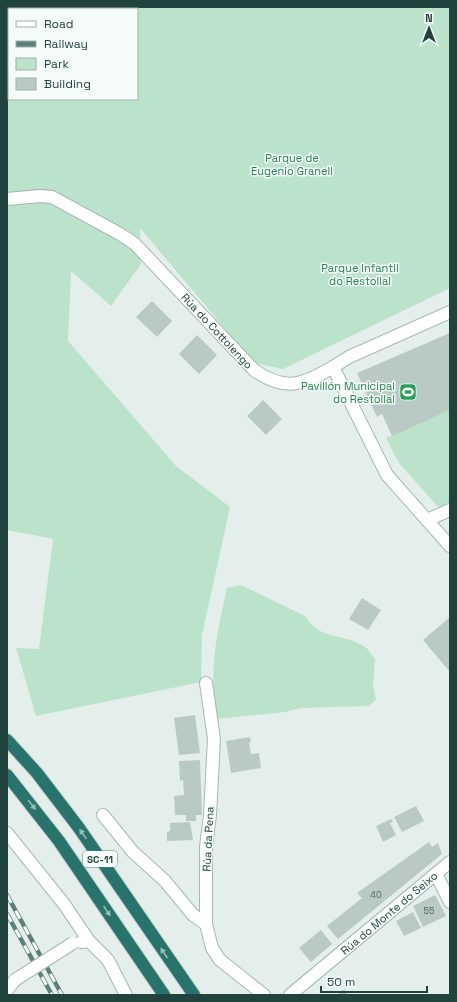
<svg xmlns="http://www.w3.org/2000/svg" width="457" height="1002" font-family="'Space Grotesk',sans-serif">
<rect width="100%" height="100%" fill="#e4efeb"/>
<g fill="#bbe2ca" fill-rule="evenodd">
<path d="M7 7H450V288L283 369 254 363 140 228 141 264 111 306 71 271 68 341 176 466 230 507 202 635 201 682 36 716 16 648 39 649 53 539 7 530ZM9 9H137V99H9Z"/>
<path d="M450 410V505L440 509 399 463 386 438Z"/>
<path d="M241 585 305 616C322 642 342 632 365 647 369 650 372 655 375 659L373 686 376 699 369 706 301 708 285 712 216 719C209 668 216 638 227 588Z"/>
</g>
<g fill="#b9cac5">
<path d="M152 301 172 321 157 337 136 317Z"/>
<path d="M450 333V410L392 436 382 414 377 417 357 373Z"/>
<path d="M197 335 217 355 199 374 179 354Z"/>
<path d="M263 400 282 419 266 435 247 416Z"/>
<path d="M362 598 381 610 368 630 349 619Z"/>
<path d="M450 617V672L423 640Z"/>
<path d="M195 715 200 753 179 755 174 718Z"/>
<path d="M250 737 251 742H249L251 754 259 753 261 768 231 773 226 741Z"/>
<path d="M200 760 202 815H196V821H186V815H175L174 796 184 795 183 780 180 781 179 761Z"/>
<path d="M416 806 424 821 402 832 394 817Z"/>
<path d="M391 819 393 822 390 823 396 835 383 842 376 826Z"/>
<path d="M190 822 193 840 167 841V832L170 831V823Z"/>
<path d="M429 842 432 847 438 843 442 854 338 939 327 926 362 898 357 893Z"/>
<path d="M435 895 446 916 423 927 413 906Z"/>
<path d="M413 912 421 928 404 936 396 921Z"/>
<path d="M321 930 332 944 311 962 299 948Z"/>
<path d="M345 989 347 995H339V992Z"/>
</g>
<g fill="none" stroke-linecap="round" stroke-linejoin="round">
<defs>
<g id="minor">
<path d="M7 199 40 196 52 197 120 234 135 244 254 370C285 392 303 385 333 367L387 475 450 546"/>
<path d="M333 367 349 357 450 312"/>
<path d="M427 520 450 510"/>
<path d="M206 683 214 739 210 815 206 847V924L212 948 220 960 264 995"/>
<path d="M103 815 133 852 165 881 193 915 206 924"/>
<path d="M7 833 64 904 89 941"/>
<path d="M436 874 450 902"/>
<path d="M81 942 89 941 108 960 126 995"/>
<path d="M7 990 15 980"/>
<path d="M290 995 450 862"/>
</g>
<g id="highway">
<path d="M7 740 37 773 79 828 194 995"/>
<path d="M7 775 59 841 164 995"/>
</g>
</defs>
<use href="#minor" stroke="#a6b8b4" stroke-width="14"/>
<use href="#highway" stroke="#c1cac9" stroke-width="14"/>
<use href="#minor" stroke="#fff" stroke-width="12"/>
<use href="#highway" stroke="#29736d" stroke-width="12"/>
<defs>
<g id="rail">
<path d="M7 895 62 995"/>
<path d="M7 914 52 995"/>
</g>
</defs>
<use href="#rail" stroke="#5c7f79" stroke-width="4.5"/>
<use href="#rail" stroke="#f5fbf9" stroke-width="3" stroke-dasharray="9" stroke-linecap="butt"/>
<defs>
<path id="minor-bridge" d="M15 980 73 943"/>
</defs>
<use href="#minor-bridge" stroke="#a6b8b4" stroke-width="14" stroke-linecap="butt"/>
<use href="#minor-bridge" stroke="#fff" stroke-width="12"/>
</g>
<defs><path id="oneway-solid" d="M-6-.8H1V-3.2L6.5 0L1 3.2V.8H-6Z"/></defs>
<g fill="#99beba">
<use href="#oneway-solid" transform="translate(32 805) rotate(52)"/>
<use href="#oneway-solid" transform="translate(83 834) rotate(-125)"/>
<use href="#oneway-solid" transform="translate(107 911) rotate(56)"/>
<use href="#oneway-solid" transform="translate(164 953) rotate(-124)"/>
</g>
<defs>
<symbol id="stadium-square" viewBox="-11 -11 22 22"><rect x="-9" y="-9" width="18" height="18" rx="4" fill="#2e9e5b" stroke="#f5fbf9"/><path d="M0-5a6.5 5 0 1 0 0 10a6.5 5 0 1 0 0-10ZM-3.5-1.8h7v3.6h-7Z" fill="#fff"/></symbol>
</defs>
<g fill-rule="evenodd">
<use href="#stadium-square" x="398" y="382" width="20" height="20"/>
</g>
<g text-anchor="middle" stroke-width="3" stroke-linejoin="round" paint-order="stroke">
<g font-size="9" fill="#476560">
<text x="376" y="898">40</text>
<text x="429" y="914">55</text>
</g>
<rect fill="#f5fbf9" stroke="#617a76" stroke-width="1" x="83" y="851" width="34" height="16" rx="3"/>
<g font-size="10" font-weight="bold" fill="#21433e">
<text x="100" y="863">SC-11</text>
</g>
<g font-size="11" fill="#267f53" stroke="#f5fbf9">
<text x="292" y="162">Parque de<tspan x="292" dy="13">Eugenio Granell</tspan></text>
<text x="360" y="272">Parque Infantil<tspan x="360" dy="13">do Restollal</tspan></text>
</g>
<g font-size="11" fill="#21433e" stroke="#f5fbf9">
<text transform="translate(217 331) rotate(47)" y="4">Rúa do Cottolengo</text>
<text transform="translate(208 839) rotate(-87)" y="4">Rúa da Pena</text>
<text transform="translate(389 913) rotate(-40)" y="4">Rúa do Monte do Seixo</text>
</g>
<g font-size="11" fill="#27864d" stroke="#f5fbf9" text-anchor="end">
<text x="395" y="390">Pavillón Municipal<tspan x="395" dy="13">do Restollal</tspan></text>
</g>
</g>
<rect width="457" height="1002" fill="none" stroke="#21433e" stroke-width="16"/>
<rect x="8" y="8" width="130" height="92" fill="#f5fbf9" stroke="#a0b1ae"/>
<rect x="16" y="21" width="20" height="6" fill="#ffffff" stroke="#a0b1ae"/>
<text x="44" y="28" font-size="12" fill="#21433e">Road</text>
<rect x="16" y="41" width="20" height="6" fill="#5c7f79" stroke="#a0b1ae"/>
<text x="44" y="48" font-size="12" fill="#21433e">Railway</text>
<rect x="16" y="58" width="20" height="12" fill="#bbe2ca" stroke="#a0b1ae"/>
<text x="44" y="68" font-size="12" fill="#21433e">Park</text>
<rect x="16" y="78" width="20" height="12" fill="#b9cac5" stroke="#a0b1ae"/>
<text x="44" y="88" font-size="12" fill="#21433e">Building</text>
<g transform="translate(429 28)" stroke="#f5fbf9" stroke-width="3" paint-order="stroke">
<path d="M0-3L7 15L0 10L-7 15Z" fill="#21433e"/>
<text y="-6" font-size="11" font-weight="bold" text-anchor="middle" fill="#21433e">N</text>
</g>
<path d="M321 986v6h106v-6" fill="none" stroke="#21433e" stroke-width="2"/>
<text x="327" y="986" font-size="12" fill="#21433e" stroke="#f5fbf9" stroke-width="3" paint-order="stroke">50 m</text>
</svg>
